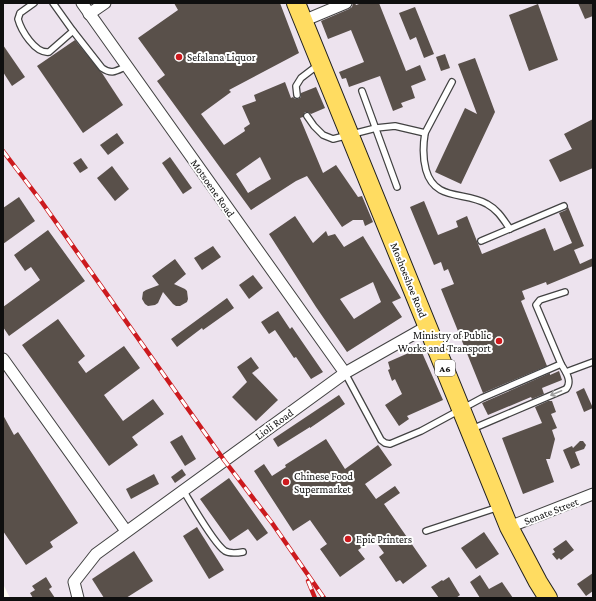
<svg xmlns="http://www.w3.org/2000/svg" width="596" height="601" font-family="'Crimson Pro',serif">
<rect width="100%" height="100%" fill="#fffdf1"/>
<path fill="#ede3ee" d="M3 3H593V598H10L3 584Z"/>
<g fill="#59504a" fill-rule="evenodd">
<path d="M174 3H280L299 53 229 90 231 92 201 114 224 145 245 131 244 128 250 124 242 106 256 101 254 95 285 82 291 98 293 97 295 99H298L301 97V93L316 87 325 108 311 114 308 112H305L303 117 300 118 323 173 336 165 358 197 362 196 373 222 365 226 363 220H353L342 227 307 176 296 181 251 210 157 81 165 75 138 38 178 10ZM260 157 271 179 248 193 236 174Z"/>
<path d="M353 3H355L356 5 362 3H379L406 71 420 65 426 80 411 86 415 98 401 103 403 107 393 111 380 76 349 87 346 78 342 79 339 72 364 62 351 30 328 39 321 21 349 9 352 7Z"/>
<path d="M578 3H593V16L585 19Z"/>
<path d="M538 4 558 60 529 71 509 15Z"/>
<path d="M415 7 434 54 424 58 416 37 410 40 399 13Z"/>
<path d="M75 40 102 73 123 105 83 133 37 66Z"/>
<path d="M3 45 25 77 12 86 3 72Z"/>
<path d="M445 54 450 68 441 71 436 57Z"/>
<path d="M475 58 495 112 461 184 435 172 465 108 477 114 458 64Z"/>
<path d="M593 119V168L560 182 549 160 572 149 564 134Z"/>
<path d="M117 133 124 143 108 155 100 145Z"/>
<path d="M170 157 192 188 183 194 162 163Z"/>
<path d="M81 158 88 168 80 173 73 163Z"/>
<path d="M112 166 129 189 115 201 97 178Z"/>
<path d="M19 197 35 221 3 244V208Z"/>
<path d="M424 201 438 235 458 227 456 221 467 216 482 254 545 228 554 251 572 243 559 213 566 210 568 207 584 246 574 250 580 264 593 258V266L547 285 546 282 522 291 525 299 521 301 547 366 483 393 441 289 454 284 448 269 444 271 441 262 434 265 410 207Z"/>
<path d="M295 216 313 243 326 231 328 236 335 234 344 247 363 236 401 298 392 302 402 317 347 352 316 307 269 234ZM373 282 381 302 354 319 340 299Z"/>
<path d="M48 230 85 281 9 336 3 327V307L40 280 31 267 25 271 14 255Z"/>
<path d="M213 246 221 257 202 270 194 258Z"/>
<path d="M175 259 186 274 174 284 185 289 187 291 188 299 187 302 180 306H176L173 304 163 292 158 303 155 305 148 306 145 304 142 299 143 292 146 290 159 285 152 276Z"/>
<path d="M253 275 263 288 249 299 239 285Z"/>
<path d="M227 298 234 308 203 330 202 328 177 347 171 339Z"/>
<path d="M278 311 290 329 292 327 323 372 311 379 296 357 294 358 275 330 269 334 261 322Z"/>
<path d="M58 319 85 356 78 362 86 373 124 346 140 368 104 395 123 421 153 399 164 414 132 437 138 445 109 466 22 345Z"/>
<path d="M420 348 443 400 407 416 409 419 399 426 385 405 402 394 395 379 392 381 388 370 390 369 388 362Z"/>
<path d="M251 357 259 368 252 373 278 400 256 421 232 397 247 382 237 367Z"/>
<path d="M559 371 562 380 542 388 544 394 532 399 531 397 488 415 482 403 550 373V375Z"/>
<path d="M584 388 593 408 584 412 576 392Z"/>
<path d="M339 395 345 404 310 428V427L278 447 273 439Z"/>
<path d="M548 401H552L556 412 551 414 557 428 552 430 555 439 550 459H546L554 482 523 494 502 438 542 423 535 407Z"/>
<path d="M3 415 14 435 18 432 78 523 50 542 53 547 26 565 3 531Z"/>
<path d="M182 435 196 459 185 466 170 442Z"/>
<path d="M326 439 345 469 378 445 392 465 365 484 376 499 395 486 400 493 384 504 427 566 403 584 400 580 396 582 379 557 384 553 374 539 358 550 365 559 340 577 320 549 327 544 310 520 293 531 254 471 264 464 272 476 286 467 285 465Z"/>
<path d="M580 441H583L586 445 584 449 575 452 580 465 571 469 563 450 572 446 573 448Z"/>
<path d="M182 469 186 475 175 483 171 477Z"/>
<path d="M154 474 159 484 131 499 126 489Z"/>
<path d="M229 478 268 533 257 541 248 529 230 541 200 499Z"/>
<path d="M197 527 224 570 209 579 183 536Z"/>
<path d="M484 532 499 554 476 569 461 548Z"/>
<path d="M566 540 574 550 561 560 559 558 557 560 552 554 555 552 553 549Z"/>
<path d="M134 551 153 581 126 598H104L92 579Z"/>
<path d="M593 573V591L586 596 577 584Z"/>
<path d="M480 575 489 589 502 582 513 598H480L470 582Z"/>
<path d="M46 577 52 587 49 589 55 598H33L30 593 35 590 32 586Z"/>
<path d="M449 577 460 595 456 598H439L431 587 442 580 443 581Z"/>
</g>
<g fill="none" stroke-linecap="round" stroke-linejoin="round">
<defs>
<g id="lane">
<path d="M34 3 20 13 18 19C21 30 35 54 49 52L73 31 53 3"/>
<path d="M73 31 102 68C112 75 116 71 127 66"/>
<path d="M452 82 425 133C423 145 423 159 426 170 435 202 465 191 487 204 498 210 503 219 510 229"/>
<path d="M362 91 397 187"/>
<path d="M297 95 296 86 301 78 318 65"/>
<path d="M307 116 314 126 323 135 333 139 376 128 395 126 425 133"/>
<path d="M481 241 564 206"/>
<path d="M566 372 593 362"/>
<path d="M345 373 381 440 385 443 390 444 421 431 482 398 561 364"/>
<path d="M472 429 566 389C573 381 565 371 561 364L536 305 540 300 565 292"/>
<path d="M183 490C191 503 214 544 225 551 230 554 237 553 243 552"/>
<path d="M426 531 499 507"/>
</g>
<g id="street">
<path d="M82 3 345 373"/>
<path d="M89 14 105 3"/>
<path d="M303 21 346 3"/>
<path d="M3 359 126 531"/>
<path d="M509 527 593 494"/>
<path d="M78 598 74 582 96 554 345 373 428 326"/>
</g>
<path id="primary" d="M296 3 509 527 538 582 548 598"/>
</defs>
<use href="#lane" stroke="#424242" stroke-width="8"/>
<use href="#street" stroke="#424242" stroke-width="13"/>
<use href="#primary" stroke="#202020" stroke-width="20"/>
<use href="#lane" stroke="#fff" stroke-width="5.5"/>
<use href="#street" stroke="#fff" stroke-width="11"/>
<use href="#primary" stroke="#ffdc61" stroke-width="18"/>
<defs>
<g id="rail">
<path d="M3 151 41 201 224 460 272 523 324 598"/>
<path d="M308 581 315 598"/>
</g>
</defs>
<use href="#rail" stroke="#cc1a1e" stroke-width="4.5"/>
<use href="#rail" stroke="#fff" stroke-width="3" stroke-dasharray="9" stroke-linecap="butt"/>
</g>
<defs><path id="oneway-shaft" d="M-6 0H5M1.5-3L5.5 0L1.5 3" fill="none" stroke-width="1.6" stroke-linecap="round" stroke-linejoin="round"/></defs>
<use stroke="#9f9f9f" href="#oneway-shaft" transform="translate(556 393) rotate(157)"/>
<g fill="#cc1a1e" stroke="#fff" stroke-width="1.5">
<circle cx="179" cy="57" r="4"/>
<circle cx="499" cy="341" r="4"/>
<circle cx="286" cy="482" r="4"/>
<circle cx="348" cy="539" r="4"/>
</g>
<g text-anchor="middle" stroke-width="4" stroke-linejoin="round" paint-order="stroke">
<rect fill="#fff" stroke="#575757" stroke-width="1" x="435" y="360" width="20" height="16" rx="3"/>
<g font-size="10" font-weight="bold" fill="#0f0f0f">
<text x="445" y="372">A6</text>
</g>
<g font-size="11" fill="#0f0f0f" stroke="#fff" text-anchor="start">
<text x="187" y="61">Sefalana Liquor</text>
<text x="491" y="339" text-anchor="end">Ministry of Public<tspan x="491" dy="13">Works and Transport</tspan></text>
<text x="294" y="480">Chinese Food<tspan x="294" dy="13">Supermarket</tspan></text>
<text x="356" y="543">Epic Printers</text>
</g>
<g font-size="11" fill="#0f0f0f" stroke="#fff">
<text transform="translate(213 188) rotate(55)" y="4">Motsoene Road</text>
<text transform="translate(409 280) rotate(68)" y="4">Moshoeshoe Road</text>
<text transform="translate(274 424) rotate(-36)" y="4">Lioli Road</text>
<text transform="translate(551 511) rotate(-21)" y="4">Senate Street</text>
</g>
</g>
<rect width="596" height="601" fill="none" stroke="#0f0f0f" stroke-width="8"/>
</svg>
